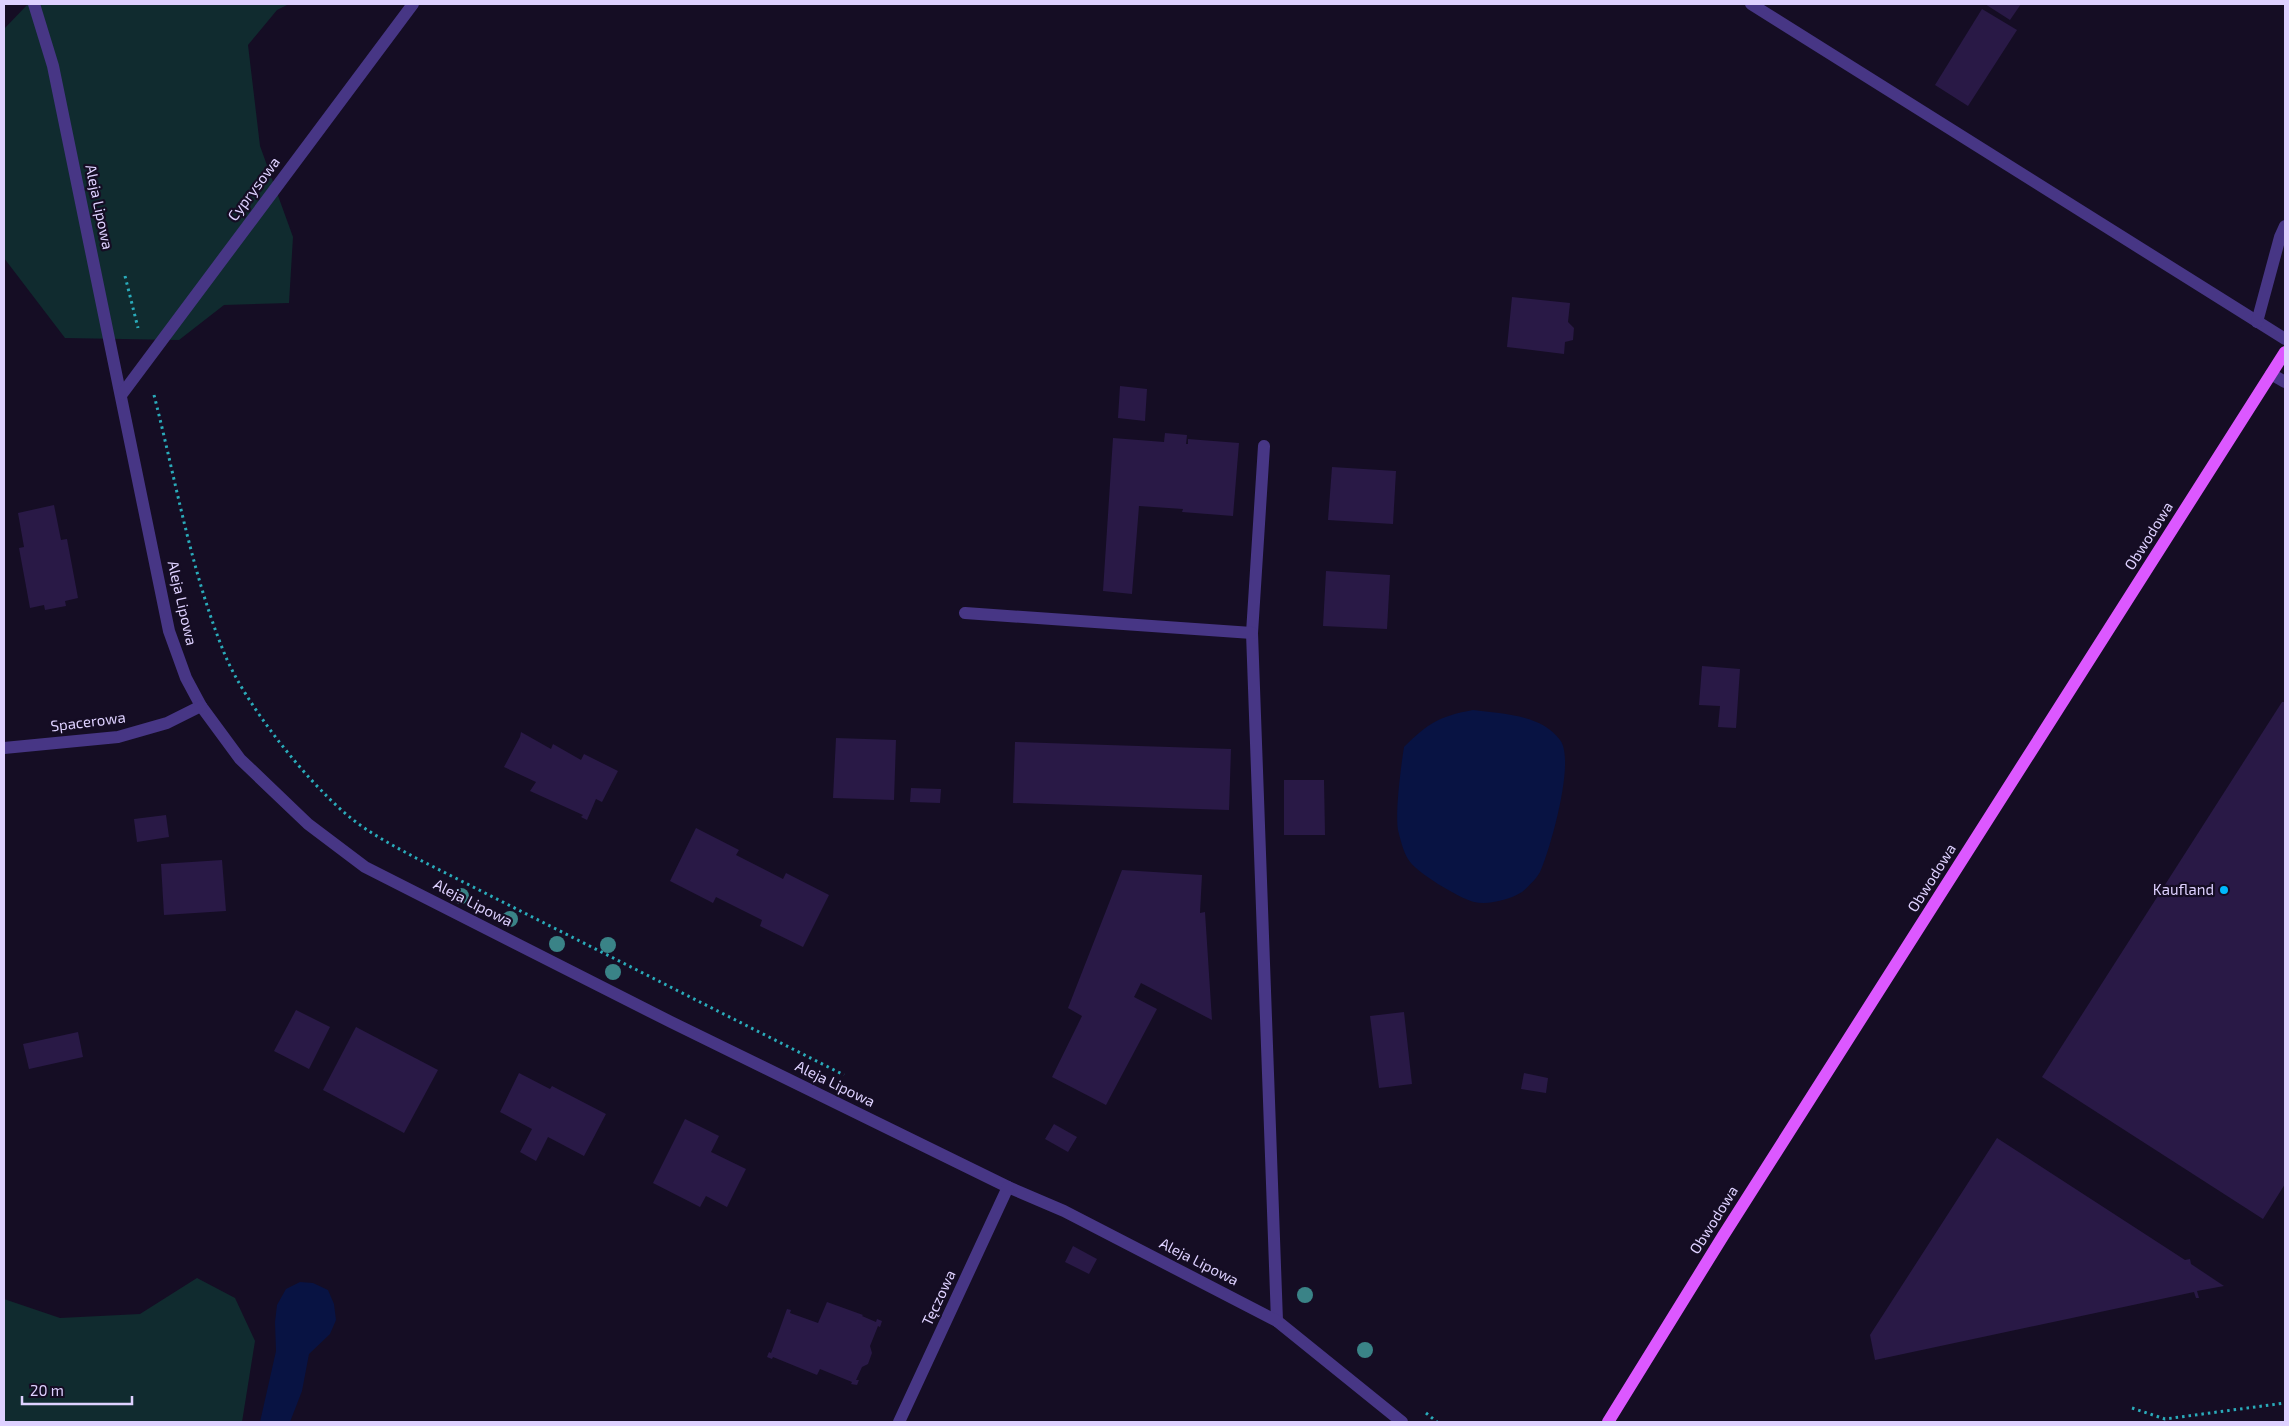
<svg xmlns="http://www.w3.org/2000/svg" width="2289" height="1426" font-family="'Exo 2',sans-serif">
<rect width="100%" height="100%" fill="#150d24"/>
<g fill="#102b2f">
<path d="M28 4H289L277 10 248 45 260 146 293 237 289 303 224 305 179 340 65 338 4 258V29Z"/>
<path d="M197 1278 235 1298 255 1341 242 1422H4V1299L60 1318 140 1314Z"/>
</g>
<g fill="#081343">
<path d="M1473 710C1502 714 1541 714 1560 740 1576 760 1550 850 1540 872 1537 878 1527 888 1522 892 1509 900 1489 905 1474 902 1459 898 1415 872 1408 859 1403 851 1400 838 1398 830 1395 812 1401 766 1404 747 1428 723 1440 716 1473 710Z"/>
<path d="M300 1282 313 1283 328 1290 334 1304 336 1320 330 1334 309 1354 302 1391 290 1422H260L276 1351 275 1322 277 1305 286 1289Z"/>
</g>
<g fill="#291946">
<path d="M1985 4H2021L2010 20Z"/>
<path d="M1982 9 2017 30 1968 106 1935 85Z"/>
<path d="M1512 297 1570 303 1568 322 1574 328 1573 340 1565 342 1564 354 1507 347Z"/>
<path d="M1120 386 1147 389 1145 421 1118 418Z"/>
<path d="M1165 433 1187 435 1186 444H1188V439L1239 443 1233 516 1182 512 1183 509 1139 506 1132 594 1103 591 1113 438 1164 442Z"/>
<path d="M1332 467 1396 471 1393 524 1328 520Z"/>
<path d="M54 505 61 540 67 539 78 598 65 601 66 606 45 610 44 605 30 608 19 548 24 547 18 513Z"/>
<path d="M1326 571 1390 575 1387 629 1323 626Z"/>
<path d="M1702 666 1740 669 1736 728 1718 727 1720 706 1699 705Z"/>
<path d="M2282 702H2285V1184L2263 1219 2042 1077Z"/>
<path d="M521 732 551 749 553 744 581 760 584 754 618 771 602 802 596 799 587 820 581 817 583 815 530 791 536 782 504 767 520 737Z"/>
<path d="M836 738 896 740 894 800 833 798Z"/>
<path d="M1015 742 1231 749 1229 810 1013 803Z"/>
<path d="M1284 780H1324L1325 835H1284Z"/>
<path d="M911 788 941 789 940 803 910 802Z"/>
<path d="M166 815 169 837 137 842 134 819Z"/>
<path d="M696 828 739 850 736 855 783 879 786 873 829 895 803 947 760 926 762 920 716 897 713 903 670 881Z"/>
<path d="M222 860 226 911 164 915 161 864Z"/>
<path d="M1122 870 1202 875 1200 913 1205 912 1212 1020 1141 983 1134 997 1157 1009 1106 1105 1052 1077 1082 1016 1068 1008Z"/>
<path d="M296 1010 330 1027 309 1069 274 1051Z"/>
<path d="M1404 1012 1412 1084 1379 1088 1370 1016Z"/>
<path d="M356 1027 438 1070 404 1133 323 1090Z"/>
<path d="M78 1032 83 1057 29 1069 23 1044Z"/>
<path d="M519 1073 550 1089 552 1086 606 1114 584 1156 548 1137 536 1161 520 1152 532 1129 500 1112Z"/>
<path d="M1524 1073 1548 1078 1546 1093 1521 1089Z"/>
<path d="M685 1119 719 1136 711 1152 746 1169 727 1207 706 1196 700 1207 653 1183Z"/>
<path d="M1054 1124 1077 1137 1068 1152 1045 1139Z"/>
<path d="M1997 1138 2185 1260 2190 1259 2191 1264 2224 1286 2197 1291 2199 1298H2196L2194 1292 1875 1360 1870 1335Z"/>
<path d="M1073 1246 1097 1259 1089 1274 1065 1262Z"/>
<path d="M827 1302 863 1315 862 1316 876 1322 877 1319 882 1321 880 1327 878 1326 870 1346 872 1353 868 1364 862 1367 856 1380H859L857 1385 851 1384 852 1382 820 1369 817 1375 773 1357 772 1359 767 1357 769 1352 771 1353 787 1309 791 1310 790 1313 818 1323Z"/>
</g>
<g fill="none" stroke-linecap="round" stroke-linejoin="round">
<g stroke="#2aabba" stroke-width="3" stroke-dasharray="2.5 4" stroke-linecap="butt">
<path d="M125 276 138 328"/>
<path d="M154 395C176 481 191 572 225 655 246 705 304 778 346 814 367 832 392 845 416 858L844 1075"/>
<path d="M2132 1408 2165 1419 2285 1403"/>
<path d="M1426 1413 1437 1422"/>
</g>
<g stroke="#473685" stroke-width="12">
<path d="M1751 4 2285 339"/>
<path d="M2257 322 2280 237 2285 226"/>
<path d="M1264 446 1252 633 1277 1321"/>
<path d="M965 613 1252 633"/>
</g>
<g stroke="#473685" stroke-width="12">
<path d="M34 4 53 66 169 631 186 678 201 706 240 759 308 824 365 867 671 1022 1008 1187 1064 1211 1277 1321 1402 1422"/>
<path d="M2271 374 2285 382"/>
<path d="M122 394 413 4"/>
<path d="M4 748 118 737 167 723 201 706"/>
<path d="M899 1422 1008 1187"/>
</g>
<path stroke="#dc58ff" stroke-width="12" d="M1608 1422 1723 1236 2285 352"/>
</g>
<g fill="#3a8387">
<circle cx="461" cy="896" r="8"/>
<circle cx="510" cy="919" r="8"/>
<circle cx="557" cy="944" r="8"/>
<circle cx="608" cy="945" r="8"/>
<circle cx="613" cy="972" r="8"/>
<circle cx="1305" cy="1295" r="8"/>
<circle cx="1365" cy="1350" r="8"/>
</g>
<circle fill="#00b9fc" stroke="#150d24" stroke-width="2" cx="2224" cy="890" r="5"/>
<g text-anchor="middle" stroke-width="4.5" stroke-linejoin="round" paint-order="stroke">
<g font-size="15" fill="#ded1ff" stroke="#150d24">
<text transform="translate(254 189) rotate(-53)" y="5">Cyprysowa</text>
<text transform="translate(99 207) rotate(78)" y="5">Aleja Lipowa</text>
<text transform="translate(2149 536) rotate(-58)" y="5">Obwodowa</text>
<text transform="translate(182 603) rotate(77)" y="5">Aleja Lipowa</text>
<text transform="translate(88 722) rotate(-7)" y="5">Spacerowa</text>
<text transform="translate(1932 878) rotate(-58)" y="5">Obwodowa</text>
<text transform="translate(473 903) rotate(27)" y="5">Aleja Lipowa</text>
<text transform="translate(835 1084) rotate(26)" y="5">Aleja Lipowa</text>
<text transform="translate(1714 1220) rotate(-58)" y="5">Obwodowa</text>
<text transform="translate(1199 1262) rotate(27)" y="5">Aleja Lipowa</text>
<text transform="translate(939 1298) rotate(-65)" y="5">Tęczowa</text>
</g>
<g font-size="15" fill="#ded1ff" stroke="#150d24" text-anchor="end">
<text x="2214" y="895">Kaufland</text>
</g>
</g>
<rect width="2289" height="1426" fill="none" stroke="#ded1ff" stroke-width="10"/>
<path d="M22 1396v8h110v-8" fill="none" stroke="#ded1ff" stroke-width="2.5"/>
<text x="30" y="1396" font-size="15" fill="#ded1ff" stroke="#150d24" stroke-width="4" paint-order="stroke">20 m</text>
</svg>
